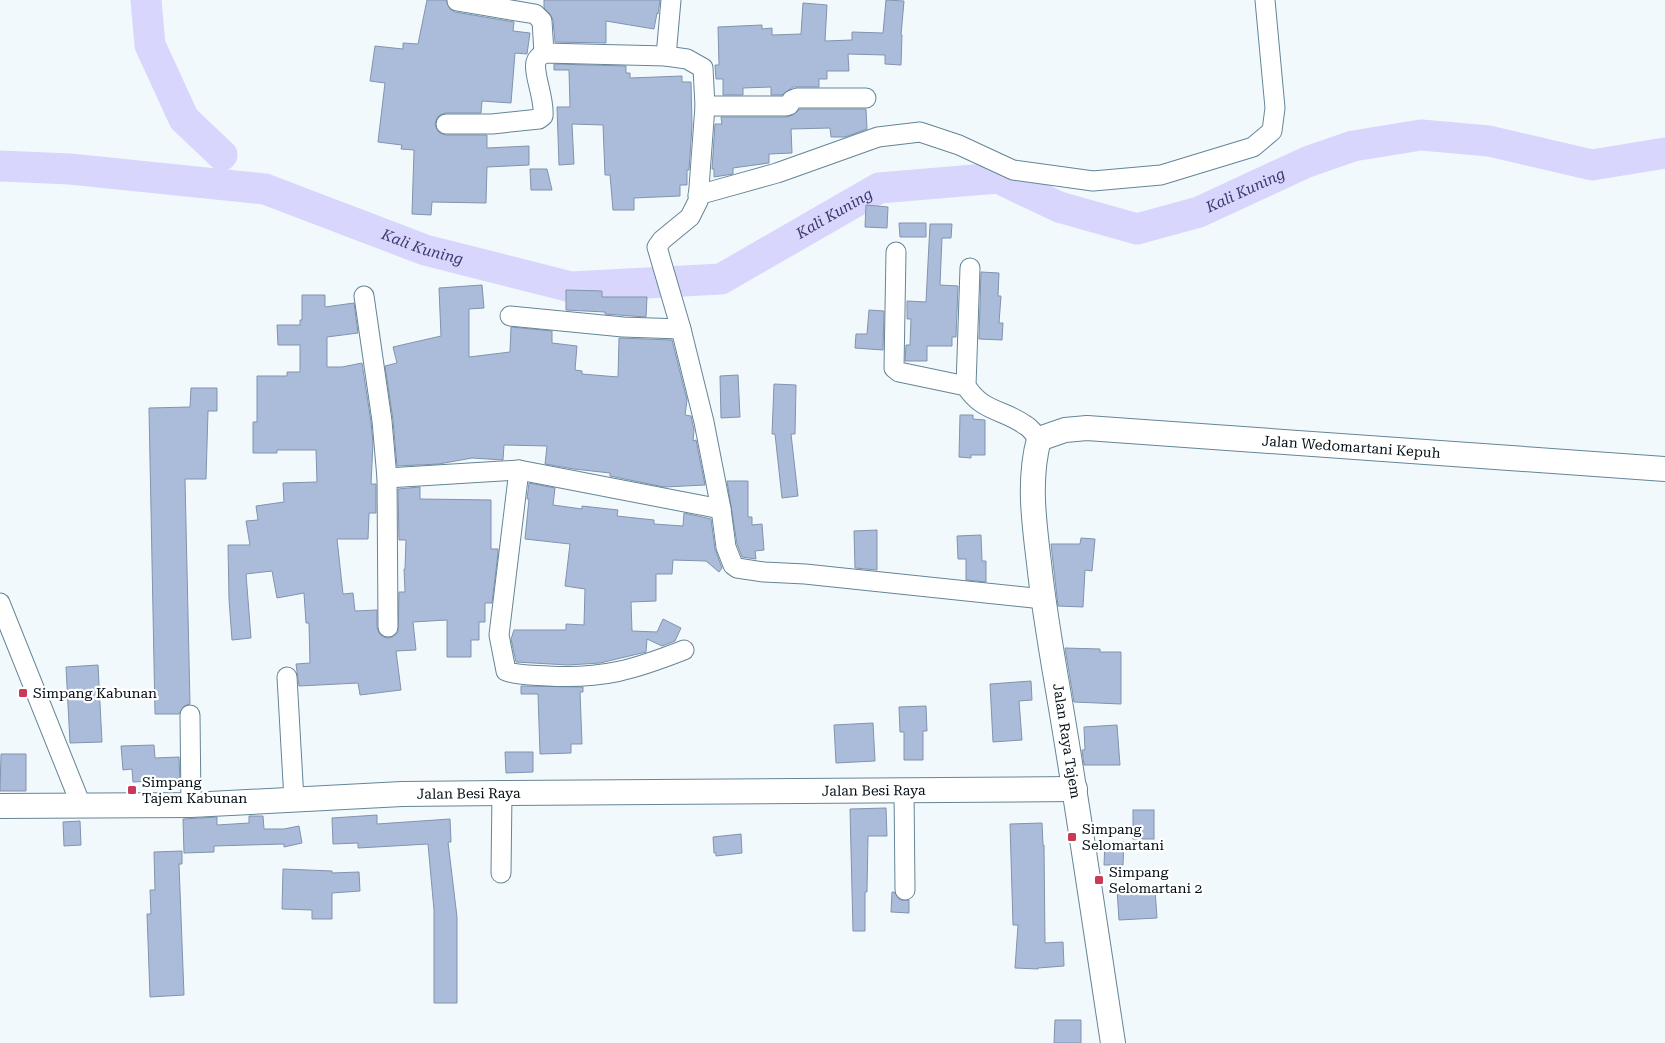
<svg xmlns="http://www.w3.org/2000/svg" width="1665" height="1043" font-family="'Roboto Serif',serif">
<rect width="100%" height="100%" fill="#f2f9fd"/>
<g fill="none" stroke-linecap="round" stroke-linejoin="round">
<g stroke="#d8d6fc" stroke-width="31">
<path d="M146 0 150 45 184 119 222 155"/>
<path id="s1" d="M0 166 70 169 265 189 425 250 571 287 721 279 879 188 998 178 1059 207 1137 229 1199 212 1307 162 1353 146 1421 135 1489 141 1592 165 1665 153"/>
</g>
</g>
<g fill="#aabcd9" stroke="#8193ae">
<path d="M427 0H446L450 9 455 12 514 22 513 31 530 33 527 54 515 53 511 103 482 101 481 113H446L440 115 437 118 435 124 437 130 440 133 446 135H487V148L529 146V165L487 167 486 203 432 202 431 215 412 214 414 150 401 149 402 145 378 142 385 83 370 81 375 46 403 49V43L418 44Z"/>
<path d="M544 0H660L658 14 657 13 654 29 606 21V43L555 42 553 20 550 14 544 8Z"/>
<path d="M886 0 904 1 901 35H902L901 65 885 64V55L848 54 849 71H827V79H819V87H793L782 95H771V87L743 88V95H723V79H716L715 65H719L718 27 762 25V29L772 28V35L801 34 803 3 827 5 825 41 852 40V32L883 33Z"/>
<path d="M554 64 626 66V73H630V78L682 76V82H691L692 126 689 170H687V185H680V196L634 198V210H613L610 175H605L603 125 572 124 574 164 559 165 557 107H570L569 70H554Z"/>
<path d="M800 109H866L867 129 845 137H831L830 128 791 129 792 153 769 154V163L733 168V174L714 177V169H712L715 124H722L721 117H786L793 115Z"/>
<path d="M530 169H547L552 190H531Z"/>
<path d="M866 205 888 207 887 228 865 227Z"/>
<path d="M899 223H926V237H900Z"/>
<path d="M930 224H952L951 238H942L940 285 958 286 956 337H952V346H927V361H905L906 345H910L911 319H907V301L926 302Z"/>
<path d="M981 272 999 273 998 296H1001L999 323H1003L1002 340 979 339Z"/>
<path d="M482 285 484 308 469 309V357L510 352 511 327 552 331V343L577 346 575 370 582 371V374L618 377 619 338 672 340 687 400 685 415 691 416 694 430 693 441 696 440 705 485 664 487 610 476V473L574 469 545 464 547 446 504 445 503 460 472 458 439 464 397 466 393 420 385 366 397 363 393 347 441 336 439 288Z"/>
<path d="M566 290 602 291V297H647L646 317 605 314V312L566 310Z"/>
<path d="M302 295H325V307L354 303 358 333 327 337V367H342L362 363 371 422 373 443 371 484H376V513H369L368 539H337L343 594 353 593 355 611 377 610V627L379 633 383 637 389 638 394 636 398 632 399 592H405L404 569H405L406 540H399L398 489 420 487V499L491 500V549H498V553L492 603H485V622H479V640H471V657H447V620L413 622 416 650 396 651 401 690 360 695 358 683 299 686 296 664 310 663 309 623H306L304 593 277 598 272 571 246 574 251 638 232 640 229 599 228 545H250L246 521 258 520 256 506 284 502 283 483 317 482 316 450H277V453H253V422H257V376H287V372H300V345H278L277 325H300V320H302Z"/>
<path d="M869 310 884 311 883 350 855 348 856 334H867Z"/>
<path d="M738 375 740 417 721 418 720 376Z"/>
<path d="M774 384 796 385 795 434H791L798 496 782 498 775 434H772Z"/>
<path d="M191 388H217V411H208L206 479H185L190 704 184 706 179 714H155L149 408 190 407Z"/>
<path d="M960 415H973V419L985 420V455H971V458L959 457Z"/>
<path d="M727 481H748V517H752V525L762 524 764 550 755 551 756 559 742 557 737 544Z"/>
<path d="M529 483 555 488 553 505 582 509V506L618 510 617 516 654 520V524L683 526 684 513 711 519 715 549 722 568 719 572 706 561 673 560 672 574H656V601L631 602 632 631 657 632 663 619 681 628 675 641 662 646 647 639 646 652 600 663 568 665 516 662 511 639 514 630H566V624L584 625 585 589 565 586 570 544 525 539 529 499H527Z"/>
<path d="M877 530V570L855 568 854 531Z"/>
<path d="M981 535 982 561H986V582L966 580V559H958L957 536Z"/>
<path d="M1081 538 1095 539 1092 571 1085 570 1083 607 1058 606 1051 544H1080Z"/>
<path d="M1065 648 1100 649V652H1121V704L1074 702Z"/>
<path d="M98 665 102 742 70 743 66 667Z"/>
<path d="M1031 681 1032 700 1019 701 1022 740 993 742 990 684Z"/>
<path d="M521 686 583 687V692H580L582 744H571V753L540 754 538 694H521Z"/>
<path d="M926 706 927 731H923V760H904V732H900L899 707Z"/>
<path d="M873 723 875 761 836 763 834 725Z"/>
<path d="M1117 725 1120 765H1084L1082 750H1085L1084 727Z"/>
<path d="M154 745 155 758 179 757 180 783 173 784V780L133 782 132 769 123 770 121 746Z"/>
<path d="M505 752H533V772L506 773Z"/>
<path d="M1 754H26V791H0Z"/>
<path d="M886 808 887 836H868L867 892H865V931H853L850 809Z"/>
<rect x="1133" y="810" width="21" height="29"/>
<path d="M377 815V824L450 819 451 842H448L457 917V1003H434V910L428 844 358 848V843L333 844 332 818Z"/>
<path d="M249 816H263L264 829H284L299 826 302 843 284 847V844L214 846V852L184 853 183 819 217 817V825L249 823Z"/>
<path d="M80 821 81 845 64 846 63 822Z"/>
<path d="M1042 823 1043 845H1044L1045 943 1063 942 1064 966 1038 968V969L1015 968 1018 925H1013L1010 824Z"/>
<path d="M741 834 742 853 716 856V853H714L713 837Z"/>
<path d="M1105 842H1124L1123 865H1104Z"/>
<path d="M182 851V864H179L184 995 150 997 147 914H151L150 890H155L154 852Z"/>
<path d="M283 869 332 871V873L359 872 360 891 332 893V919H312V910L282 909Z"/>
<path d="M1155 889 1157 918 1119 920 1117 890Z"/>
<path d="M892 892H894L900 900H909V913L891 912Z"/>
<path d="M1055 1020H1081V1043H1054Z"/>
</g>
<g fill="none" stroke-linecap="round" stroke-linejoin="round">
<defs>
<g id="minor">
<path d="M457 1 535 14 542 21 544 53"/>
<path d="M666 56 671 0"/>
<path d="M705 106H786L789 105 792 100 797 98H866"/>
<path d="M446 124H492L539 119 543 116C545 99 533 74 536 62 537 58 541 55 544 53L666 56 687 59 703 68 705 106 698 201 690 217 662 240 657 247 681 329 704 422 721 509 726 547 733 565 737 568 764 572 805 574 1043 599"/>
<path d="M698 195 777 173 878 137 920 132 959 145 1013 170 1093 181 1161 175 1253 147 1272 131 1275 108 1265 0"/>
<path d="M896 252 894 368 899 372 966 386"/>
<path d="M970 268 966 386C982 412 1003 409 1025 425 1031 428 1035 435 1039 439"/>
<path d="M364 296 382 421 387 478 388 627"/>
<path d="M510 316 623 327 681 329"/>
<path d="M519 470 499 635 506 671C519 676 534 675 548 676 603 679 633 670 684 650"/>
<path d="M387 478 519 470 721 509"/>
<path d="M0 603 81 805"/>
<path d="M287 677 294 800"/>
<path d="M190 715 191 805"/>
<path d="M904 790 905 890"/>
<path d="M501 873 502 793"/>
</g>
<g id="major">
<path id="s2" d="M0 806 191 805 402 794 502 793 1075 789"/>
<path id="s3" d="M1113 1043C1097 939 1082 835 1065 732 1056 676 1045 620 1039 563 1034 522 1028 480 1039 439L1065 430 1087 428 1665 469"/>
</g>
</defs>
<use href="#minor" stroke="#648596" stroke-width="21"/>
<use href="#major" stroke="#648596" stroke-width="26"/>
<use href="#minor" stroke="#fff" stroke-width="19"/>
<use href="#major" stroke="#fff" stroke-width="24"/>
</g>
<g fill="#ca3a57" stroke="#fff" stroke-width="2">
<rect x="18" y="688" width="10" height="10" rx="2.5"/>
<rect x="127" y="785" width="10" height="10" rx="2.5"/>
<rect x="1067" y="832" width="10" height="10" rx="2.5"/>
<rect x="1094" y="875" width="10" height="10" rx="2.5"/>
</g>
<g text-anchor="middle" stroke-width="4.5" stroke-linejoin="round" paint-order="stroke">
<g font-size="14" fill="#030e14" stroke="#fff">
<text dy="5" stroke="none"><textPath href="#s3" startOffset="925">Jalan Wedomartani Kepuh</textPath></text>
<text transform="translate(1067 741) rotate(81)" y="5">Jalan Raya Tajem</text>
<text dy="5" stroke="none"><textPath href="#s2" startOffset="874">Jalan Besi Raya</textPath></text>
<text dy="5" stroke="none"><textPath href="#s2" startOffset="469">Jalan Besi Raya</textPath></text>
</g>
<g font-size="14" fill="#030e14" stroke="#fff" text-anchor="start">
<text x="33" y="698">Simpang Kabunan</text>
<text x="142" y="787">Simpang<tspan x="142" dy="16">Tajem Kabunan</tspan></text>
<text x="1082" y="834">Simpang<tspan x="1082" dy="16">Selomartani</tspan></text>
<text x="1109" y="877">Simpang<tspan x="1109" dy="16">Selomartani 2</tspan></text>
</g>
<g font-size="15" font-style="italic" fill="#3d356d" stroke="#fff">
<text dy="5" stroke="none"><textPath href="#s1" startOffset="1304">Kali Kuning</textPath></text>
<text dy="5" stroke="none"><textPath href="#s1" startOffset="869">Kali Kuning</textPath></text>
<text dy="5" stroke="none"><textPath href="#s1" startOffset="434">Kali Kuning</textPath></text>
</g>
</g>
</svg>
